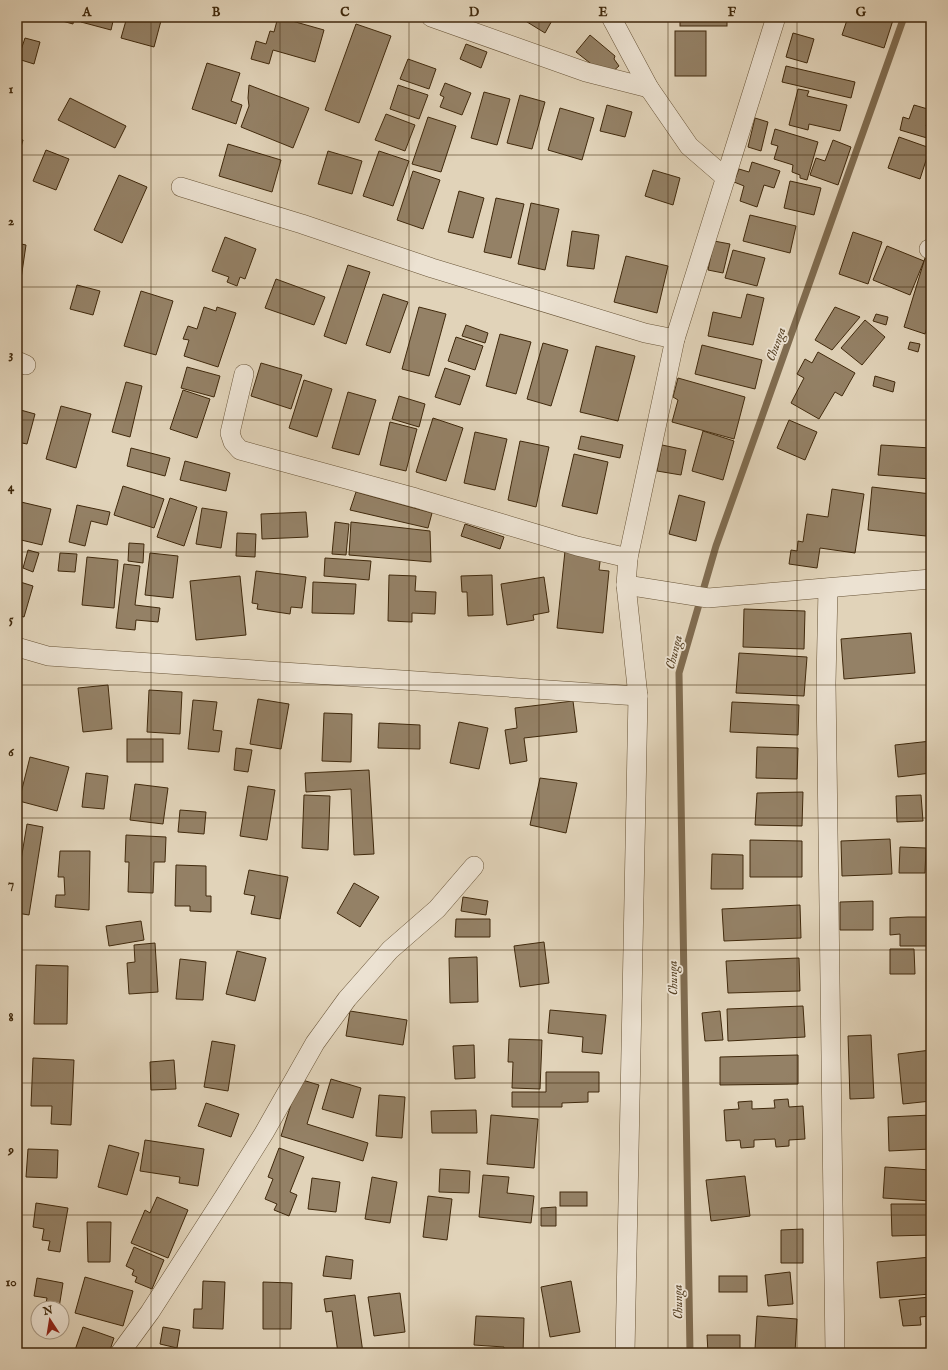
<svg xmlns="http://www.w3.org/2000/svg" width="948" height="1370" font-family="'IM FELL English',serif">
<rect width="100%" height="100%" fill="#e1d3b9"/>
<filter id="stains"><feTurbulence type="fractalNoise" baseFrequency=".005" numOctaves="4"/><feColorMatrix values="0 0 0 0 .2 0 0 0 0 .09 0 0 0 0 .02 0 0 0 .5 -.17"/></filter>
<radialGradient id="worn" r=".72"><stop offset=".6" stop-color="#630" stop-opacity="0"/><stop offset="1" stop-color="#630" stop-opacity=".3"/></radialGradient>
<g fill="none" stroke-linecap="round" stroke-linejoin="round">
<path stroke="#806c50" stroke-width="7" d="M690 1353 679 673 716 546 904 17"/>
</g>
<g fill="#948166" stroke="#40290c">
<path d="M48 17H74L73 24Z"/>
<path d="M83 17H114L111 30 81 22Z"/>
<path d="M127 17H162L154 47 121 38Z"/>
<path d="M278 17 324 30 315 62 273 50 269 64 251 59 256 41 266 44 270 31 274 32Z"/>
<path d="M519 17H554L545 33Z"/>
<rect x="680" y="17" width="47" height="9"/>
<path d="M848 17H894L884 48 842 35Z"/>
<path d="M356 24 391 36 359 123 325 110Z"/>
<rect x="675" y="31" width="31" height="45"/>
<path d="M793 33 814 39 807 63 786 57Z"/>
<path d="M590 35 615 56 614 59 619 66 611 73 599 70 576 52Z"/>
<path d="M25 38 40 42 34 64 18 59Z"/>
<path d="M466 44 487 52 481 68 460 59Z"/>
<path d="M408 59 436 69 429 89 400 79Z"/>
<path d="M207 63 240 73 231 101 242 105 236 124 192 109Z"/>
<path d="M786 66 855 82 851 98 782 82Z"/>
<path d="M445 83 471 93 462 115 440 107 444 97 440 95Z"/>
<path d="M249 85 309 108 293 148 241 127 249 106 248 98Z"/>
<path d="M398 85 428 95 419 119 390 109Z"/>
<path d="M798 89 809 91 807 96 847 105 840 131 809 124 808 130 789 125Z"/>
<path d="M484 92 510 99 497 145 471 138Z"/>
<path d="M520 95 545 102 532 149 507 143Z"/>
<path d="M70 98 126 126 115 148 58 120Z"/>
<path d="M607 105 632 112 625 137 600 131Z"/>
<path d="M914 105 931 110 926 126 930 128 927 138 900 130 903 117 909 119Z"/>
<path d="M560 108 594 118 582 160 548 150Z"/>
<path d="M386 114 415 125 405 151 375 140Z"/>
<path d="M428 117 456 126 441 172 412 164Z"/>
<path d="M755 118 768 122 761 151 748 147Z"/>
<path d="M775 129 818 142 807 180 800 178V175L792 172 793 165 774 159 778 146 771 144Z"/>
<path d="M899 137 930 148 920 179 888 168Z"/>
<path d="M17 138 23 140 17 161Z"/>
<path d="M833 140 851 147 838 185 810 175 816 158 825 161Z"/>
<path d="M228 144 281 160 272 192 219 176Z"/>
<path d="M46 150 69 159 56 190 33 181Z"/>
<path d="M328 151 362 161 352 194 318 184Z"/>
<path d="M379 151 409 161 393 206 363 196Z"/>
<path d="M752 162 780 171 774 188 764 185 757 207 740 201 744 186 734 182 739 169 749 172Z"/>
<path d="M653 170 680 178 673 205 645 196Z"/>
<path d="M413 171 440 180 423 229 397 220Z"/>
<path d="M119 175 147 187 122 243 94 230Z"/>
<path d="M790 181 821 188 814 215 784 208Z"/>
<path d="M459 191 484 198 473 238 448 232Z"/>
<path d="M496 198 524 204 511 258 484 252Z"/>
<path d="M531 203 559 209 545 270 518 264Z"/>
<path d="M750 215 796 226 790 253 743 241Z"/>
<path d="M572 231 599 235 594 269 567 266Z"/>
<path d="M853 232 882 242 868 284 839 274Z"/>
<path d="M225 237 256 249 245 279 240 277 237 286 227 282 229 277 212 271Z"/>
<path d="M714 241 730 244 723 273 708 270Z"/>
<path d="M17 243 26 245 21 279 17 278Z"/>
<path d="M887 246 924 261 910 295 873 280Z"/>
<path d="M733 250 765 258 757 286 725 278Z"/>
<path d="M626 256 668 266 657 313 614 302Z"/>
<path d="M925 258 931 260V318H930L925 334 904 327Z"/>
<path d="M348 265 370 272 346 344 324 336Z"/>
<path d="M276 279 325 297 314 325 265 308Z"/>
<path d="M77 285 100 291 93 315 70 309Z"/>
<path d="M141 291 173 301 156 355 124 346Z"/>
<path d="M383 294 408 302 390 353 366 345Z"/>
<path d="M747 294 764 298 753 345 708 336 713 312 741 318Z"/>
<path d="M204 307 216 311 217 307 236 313 218 367 184 356 189 340 183 339 188 326 197 329Z"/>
<path d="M419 307 446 314 429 376 402 369Z"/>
<path d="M835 307 860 317 832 350 815 340Z"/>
<path d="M876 314 888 317 886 325 873 321Z"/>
<path d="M865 320 885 337 862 365 841 348Z"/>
<path d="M466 325 488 333 485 343 462 336Z"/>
<path d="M500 334 531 342 516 394 486 386Z"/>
<path d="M456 337 483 346 475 370 448 361Z"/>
<path d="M910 342 920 344 918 352 908 349Z"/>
<path d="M543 343 568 350 551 406 527 399Z"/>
<path d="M702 345 762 360 755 389 695 374Z"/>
<path d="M596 346 635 356 618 421 580 412Z"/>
<path d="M818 352 855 373 842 396 835 392 819 419 791 403 804 378 797 374 805 359 812 363Z"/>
<path d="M261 363 302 375 291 409 251 396Z"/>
<path d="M187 367 220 376 214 397 181 388Z"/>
<path d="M445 368 470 376 460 405 435 397Z"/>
<path d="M875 376 895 382 893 392 873 386Z"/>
<path d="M678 378 745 397 734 439 672 422 678 400 673 397Z"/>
<path d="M304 380 332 389 317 437 289 428Z"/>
<path d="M126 382 142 386 130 437 112 432Z"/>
<path d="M183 390 210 399 197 438 170 429Z"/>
<path d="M348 392 376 400 359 455 332 448Z"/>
<path d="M399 396 425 404 419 427 392 419Z"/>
<path d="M61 406 91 414 76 468 46 459Z"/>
<path d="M17 409 35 414 27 444 17 442Z"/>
<path d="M433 418 463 428 446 481 416 472Z"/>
<path d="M789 420 817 432 805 460 777 448Z"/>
<path d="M390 422 417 429 406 471 380 465Z"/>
<path d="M703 431 734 441 723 480 692 471Z"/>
<path d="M475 432 507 439 495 490 464 483Z"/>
<path d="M581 436 623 445 620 458 578 449Z"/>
<path d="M520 441 549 447 536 507 508 500Z"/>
<path d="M662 445 686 450 681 475 657 471Z"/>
<path d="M881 445 931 448V479L878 475Z"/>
<path d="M131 448 170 458 165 476 127 466Z"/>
<path d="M574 454 608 462 597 514 562 506Z"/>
<path d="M185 461 230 473 226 491 180 480Z"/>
<path d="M123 486 164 499 154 528 114 515Z"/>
<path d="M872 487 931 494 926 536 868 530Z"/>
<path d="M832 489 864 494 855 553 820 548 817 568 789 564 791 550 797 551 798 541 803 542 807 514 828 517Z"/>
<path d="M356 492 432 513 428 528 350 510Z"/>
<path d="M679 495 705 502 696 541 669 534Z"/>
<path d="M170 498 197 507 184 546 157 537Z"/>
<path d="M21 502 51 509 42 545 17 539V518Z"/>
<path d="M77 505 110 512 107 525 91 521 85 546 69 542Z"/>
<path d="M202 508 227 512 221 548 196 544Z"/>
<path d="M306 512 308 537 262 539 261 514Z"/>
<path d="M335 522 349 524 346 555 332 554Z"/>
<path d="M351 522 430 531 431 562 349 555Z"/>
<path d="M465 524 504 537 500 549 461 536Z"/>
<path d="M237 533 256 534 255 557 236 556Z"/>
<path d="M129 543 144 544 143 563 128 561Z"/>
<path d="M28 550 39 553 33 572 23 568Z"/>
<path d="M565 551 601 554 599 570 609 571 603 633 557 628Z"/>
<path d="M60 553 77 554 75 572 58 571Z"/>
<path d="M150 553 178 556 173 598 145 595Z"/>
<path d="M87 557 118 560 114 608 82 605Z"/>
<path d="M325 558 371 561 369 580 324 576Z"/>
<path d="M124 564 140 566 135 605 160 608 158 622 136 620 135 630 116 628Z"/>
<path d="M256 571 306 577 302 608 291 607 290 614 257 609 258 604 252 603Z"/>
<path d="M389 575 416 576 415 591 436 592 435 614 412 613V622L388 621Z"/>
<path d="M492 575 493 615 468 616 467 592H462L461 576Z"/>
<path d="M240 576 246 635 196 640 190 581Z"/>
<path d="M544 577 549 612 533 615 534 620 507 625 501 584Z"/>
<path d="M17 581 33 586 24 617 17 615Z"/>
<path d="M313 582 356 584 354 614 312 613Z"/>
<path d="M744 609 805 611 804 649 743 647Z"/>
<path d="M911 633 915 673 844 679 841 639Z"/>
<path d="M739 653 807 657 804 696 736 693Z"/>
<path d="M108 685 112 729 83 732 78 688Z"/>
<path d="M149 690 182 692 180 734 147 732Z"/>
<path d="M258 699 289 704 281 749 250 744Z"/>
<path d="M193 700 217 702 213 730 222 731 219 752 188 749Z"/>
<path d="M573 701 577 732 524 738 527 761 510 764 505 730 517 728 515 708Z"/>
<path d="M732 702 799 705 798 735 730 732Z"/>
<path d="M324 713 352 714 351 762 322 761Z"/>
<path d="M459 722 488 728 479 769 450 763Z"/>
<path d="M379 723 420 725V749L378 748Z"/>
<rect x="127" y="739" width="36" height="23"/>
<path d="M931 741V773L898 777 895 745Z"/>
<path d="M757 747 798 748 797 779 756 778Z"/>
<path d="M236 748 252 750 248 772 234 770Z"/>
<path d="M30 757 69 767 57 811 19 801Z"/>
<path d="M369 770 374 854 354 855 351 789 306 792 305 773Z"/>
<path d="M86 773 108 776 104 809 82 807Z"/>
<path d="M540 778 577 783 566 833 530 825Z"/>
<path d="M135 784 168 788 163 824 130 820Z"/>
<path d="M248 786 275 790 267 840 240 836Z"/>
<path d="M803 792 802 826 755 825 757 793Z"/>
<path d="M304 795 330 796 328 850 302 848Z"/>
<path d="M921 795 923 821 897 822 896 796Z"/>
<path d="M180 810 206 812 204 834 178 832Z"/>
<path d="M27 824 43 827 29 915 17 913V884Z"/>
<path d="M126 835 166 837 165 862H154L153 893 128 892 129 862H125Z"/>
<path d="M890 839 892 874 842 876 841 841Z"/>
<path d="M750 840 802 841V877H750Z"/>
<path d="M900 847 926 848 925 873H899Z"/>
<path d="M60 851H90L89 910 55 907 56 895H65L64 877H58Z"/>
<path d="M712 854 743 855V889H711Z"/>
<path d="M176 865 206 866V896H211V912L190 911V906H175Z"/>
<path d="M249 870 288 877 280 919 251 914 255 896 244 894Z"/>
<path d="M354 883 379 897 360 927 337 913Z"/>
<path d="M463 897 488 901 486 915 461 911Z"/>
<path d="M873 901V930H840V902Z"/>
<path d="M800 905 801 938 724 941 722 909Z"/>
<path d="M908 917H931V946H900V934L890 935V918Z"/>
<path d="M456 919H490V937H455Z"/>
<path d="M141 921 144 940 109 946 106 926Z"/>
<path d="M544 942 549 983 520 987 514 946Z"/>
<path d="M155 943 158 992 129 994 127 963 135 962 134 945Z"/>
<path d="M890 949H914L915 974H890Z"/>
<path d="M237 951 266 958 255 1001 226 994Z"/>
<path d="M477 957 478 1002 450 1003 449 958Z"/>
<path d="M799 958 800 991 728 993 726 961Z"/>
<path d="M180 959 206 962 203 1000 176 999Z"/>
<path d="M36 965 68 966 67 1024H34Z"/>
<path d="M803 1006 805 1037 728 1041 727 1009Z"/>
<path d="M550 1010 606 1015 602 1054 582 1052 583 1037 548 1033Z"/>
<path d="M350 1011 407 1020 403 1045 346 1036Z"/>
<path d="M720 1011 723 1040 705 1041 702 1013Z"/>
<path d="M871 1035 874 1098 850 1099 848 1036Z"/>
<path d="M509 1039 542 1040 540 1089 512 1088 513 1062H508Z"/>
<path d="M212 1041 235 1045 228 1091 204 1087Z"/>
<path d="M474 1045 475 1078 455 1079 453 1046Z"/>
<path d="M931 1050V1101L903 1104 898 1054Z"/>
<path d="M798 1055V1084L720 1085V1057Z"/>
<path d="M33 1058 74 1060 71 1125 51 1124 52 1106H31Z"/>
<path d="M174 1060 176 1089 151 1090 150 1062Z"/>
<path d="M546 1072H599V1092H588V1102L562 1103V1107H512V1092H546Z"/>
<path d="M299 1079 319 1085 307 1124 368 1143 363 1161 281 1136Z"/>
<path d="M331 1079 361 1088 353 1118 322 1109Z"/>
<path d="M379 1095 405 1097 402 1138 376 1136Z"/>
<path d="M788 1099 789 1107 803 1106 805 1139 789 1140V1146L776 1147 775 1139 754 1140V1147L741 1148 740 1140 726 1141 724 1110 739 1109 738 1102 752 1101V1109L775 1108 774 1100Z"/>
<path d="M206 1103 239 1114 231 1137 198 1126Z"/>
<path d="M476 1110 477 1133H432L431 1111Z"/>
<path d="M491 1115 538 1119 534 1168 487 1164Z"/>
<path d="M931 1115V1149L889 1151 888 1117Z"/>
<path d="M145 1140 204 1149 198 1186 179 1183 180 1177 140 1171Z"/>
<path d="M109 1145 139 1153 127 1195 98 1187Z"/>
<path d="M279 1148 304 1157 290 1192 297 1195 289 1216 274 1210 277 1204 265 1199 273 1179 268 1177Z"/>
<path d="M28 1149 58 1150 57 1178 26 1177Z"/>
<path d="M885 1167 931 1170V1201L883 1198Z"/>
<path d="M440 1169 470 1171 469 1193 439 1192Z"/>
<path d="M483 1175 509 1177 507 1193 534 1196 531 1223 479 1217Z"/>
<path d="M745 1176 750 1216 711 1221 706 1180Z"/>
<path d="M372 1177 397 1182 390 1223 365 1219Z"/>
<path d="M312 1178 340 1182 336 1212 308 1209Z"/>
<rect x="560" y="1192" width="27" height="14"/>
<path d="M428 1196 452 1199 447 1240 423 1237Z"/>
<path d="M157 1197 188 1210 168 1258 131 1243 145 1210 150 1213Z"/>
<path d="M36 1203 68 1208 60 1252 48 1250 50 1241 42 1240 44 1229 33 1227Z"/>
<path d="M891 1204H931V1235L892 1236Z"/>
<path d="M556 1207V1226H541V1208Z"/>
<path d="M87 1222H111L110 1262H88Z"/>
<path d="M803 1229V1263H781V1230Z"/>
<path d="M134 1247 164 1260 152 1289 135 1282 137 1277 132 1275 134 1270 126 1266Z"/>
<path d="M326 1256 353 1260 351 1279 323 1276Z"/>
<path d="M931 1257V1294L880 1298 877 1262Z"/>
<path d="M790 1272 793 1304 768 1306 765 1275Z"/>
<rect x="719" y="1276" width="28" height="16"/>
<path d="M85 1277 133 1291 123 1326 75 1313Z"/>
<path d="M37 1278 63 1283 59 1308H45L47 1298 34 1296Z"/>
<path d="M203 1281 225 1282 223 1329 193 1328 194 1309H202Z"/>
<path d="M571 1281 580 1332 550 1337 541 1287Z"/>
<path d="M263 1282 292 1283 291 1329H263Z"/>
<path d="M400 1293 405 1332 374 1336 368 1297Z"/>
<path d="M355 1295 363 1353H338L332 1311 326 1312 324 1299Z"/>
<path d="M930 1297 931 1316 920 1317 921 1325 903 1326 899 1300Z"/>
<path d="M476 1316 524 1318 523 1353H504V1347L474 1345Z"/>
<path d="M757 1316 797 1319 795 1352 755 1349Z"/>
<path d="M83 1327 114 1338 109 1353H74Z"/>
<path d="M163 1327 180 1330 177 1348 160 1344Z"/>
<path d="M707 1335H740V1353H708Z"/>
</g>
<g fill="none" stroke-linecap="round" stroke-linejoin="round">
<defs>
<g id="street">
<path d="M431 17 586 72 649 88"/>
<path d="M611 17 649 88 689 146 726 178"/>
<path d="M181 187 302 224 432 268 645 333 675 339"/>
<path d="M929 249 931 250"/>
<path d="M17 361 26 365"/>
<path d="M244 374 230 433 233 442 240 450 416 498 577 546 628 558"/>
<path d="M626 585 708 598 931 579"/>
<path d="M828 588 826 683 835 1353"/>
<path d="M17 647 48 656 638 696"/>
<path d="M120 1353 150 1312 224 1197 264 1133 315 1043 347 999 390 950 437 909 474 866"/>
<path d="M625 1353 638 696 626 585 628 558 675 339 776 17"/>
</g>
</defs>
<use href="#street" stroke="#685437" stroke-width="20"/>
<use href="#street" stroke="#ece2d2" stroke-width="19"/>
</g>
<path fill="none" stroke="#40290c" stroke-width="1" stroke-opacity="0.55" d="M151 17V1353M280 17V1353M409 17V1353M539 17V1353M668 17V1353M797 17V1353M17 155H931M17 287H931M17 420H931M17 552H931M17 685H931M17 818H931M17 950H931M17 1083H931M17 1215H931"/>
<g text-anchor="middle" stroke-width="3.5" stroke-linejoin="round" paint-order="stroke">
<g font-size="13" font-style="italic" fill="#5a4528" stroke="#ece2d2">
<text transform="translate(775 344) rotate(-70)" y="5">Chunga</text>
<text transform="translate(673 652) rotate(-76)" y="5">Chunga</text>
<text transform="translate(672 978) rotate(-91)" y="5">Chunga</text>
<text transform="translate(677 1302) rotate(-91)" y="5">Chunga</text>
</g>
</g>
<rect width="948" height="1370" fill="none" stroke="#e1d3b9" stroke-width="44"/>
<g transform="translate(50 1320) rotate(348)"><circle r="19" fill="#ece2d2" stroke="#a79883"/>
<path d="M0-3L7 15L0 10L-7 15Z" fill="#8f2418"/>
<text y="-6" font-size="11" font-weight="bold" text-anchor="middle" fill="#40290c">N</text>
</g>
<rect x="22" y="22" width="904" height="1326" fill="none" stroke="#40290c" stroke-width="1.5"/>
<g font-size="13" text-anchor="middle" font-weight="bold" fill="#40290c">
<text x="87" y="16">A</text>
<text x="216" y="16">B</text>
<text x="345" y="16">C</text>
<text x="474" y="16">D</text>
<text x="603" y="16">E</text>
<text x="732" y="16">F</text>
<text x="861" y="16">G</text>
<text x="11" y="93">1</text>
<text x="11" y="225">2</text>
<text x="11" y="358">3</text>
<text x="11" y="491">4</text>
<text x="11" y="623">5</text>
<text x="11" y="756">6</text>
<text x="11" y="888">7</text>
<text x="11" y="1021">8</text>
<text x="11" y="1154">9</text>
<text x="11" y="1286">10</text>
</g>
<rect width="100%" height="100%" filter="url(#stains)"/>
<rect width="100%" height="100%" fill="url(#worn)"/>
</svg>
